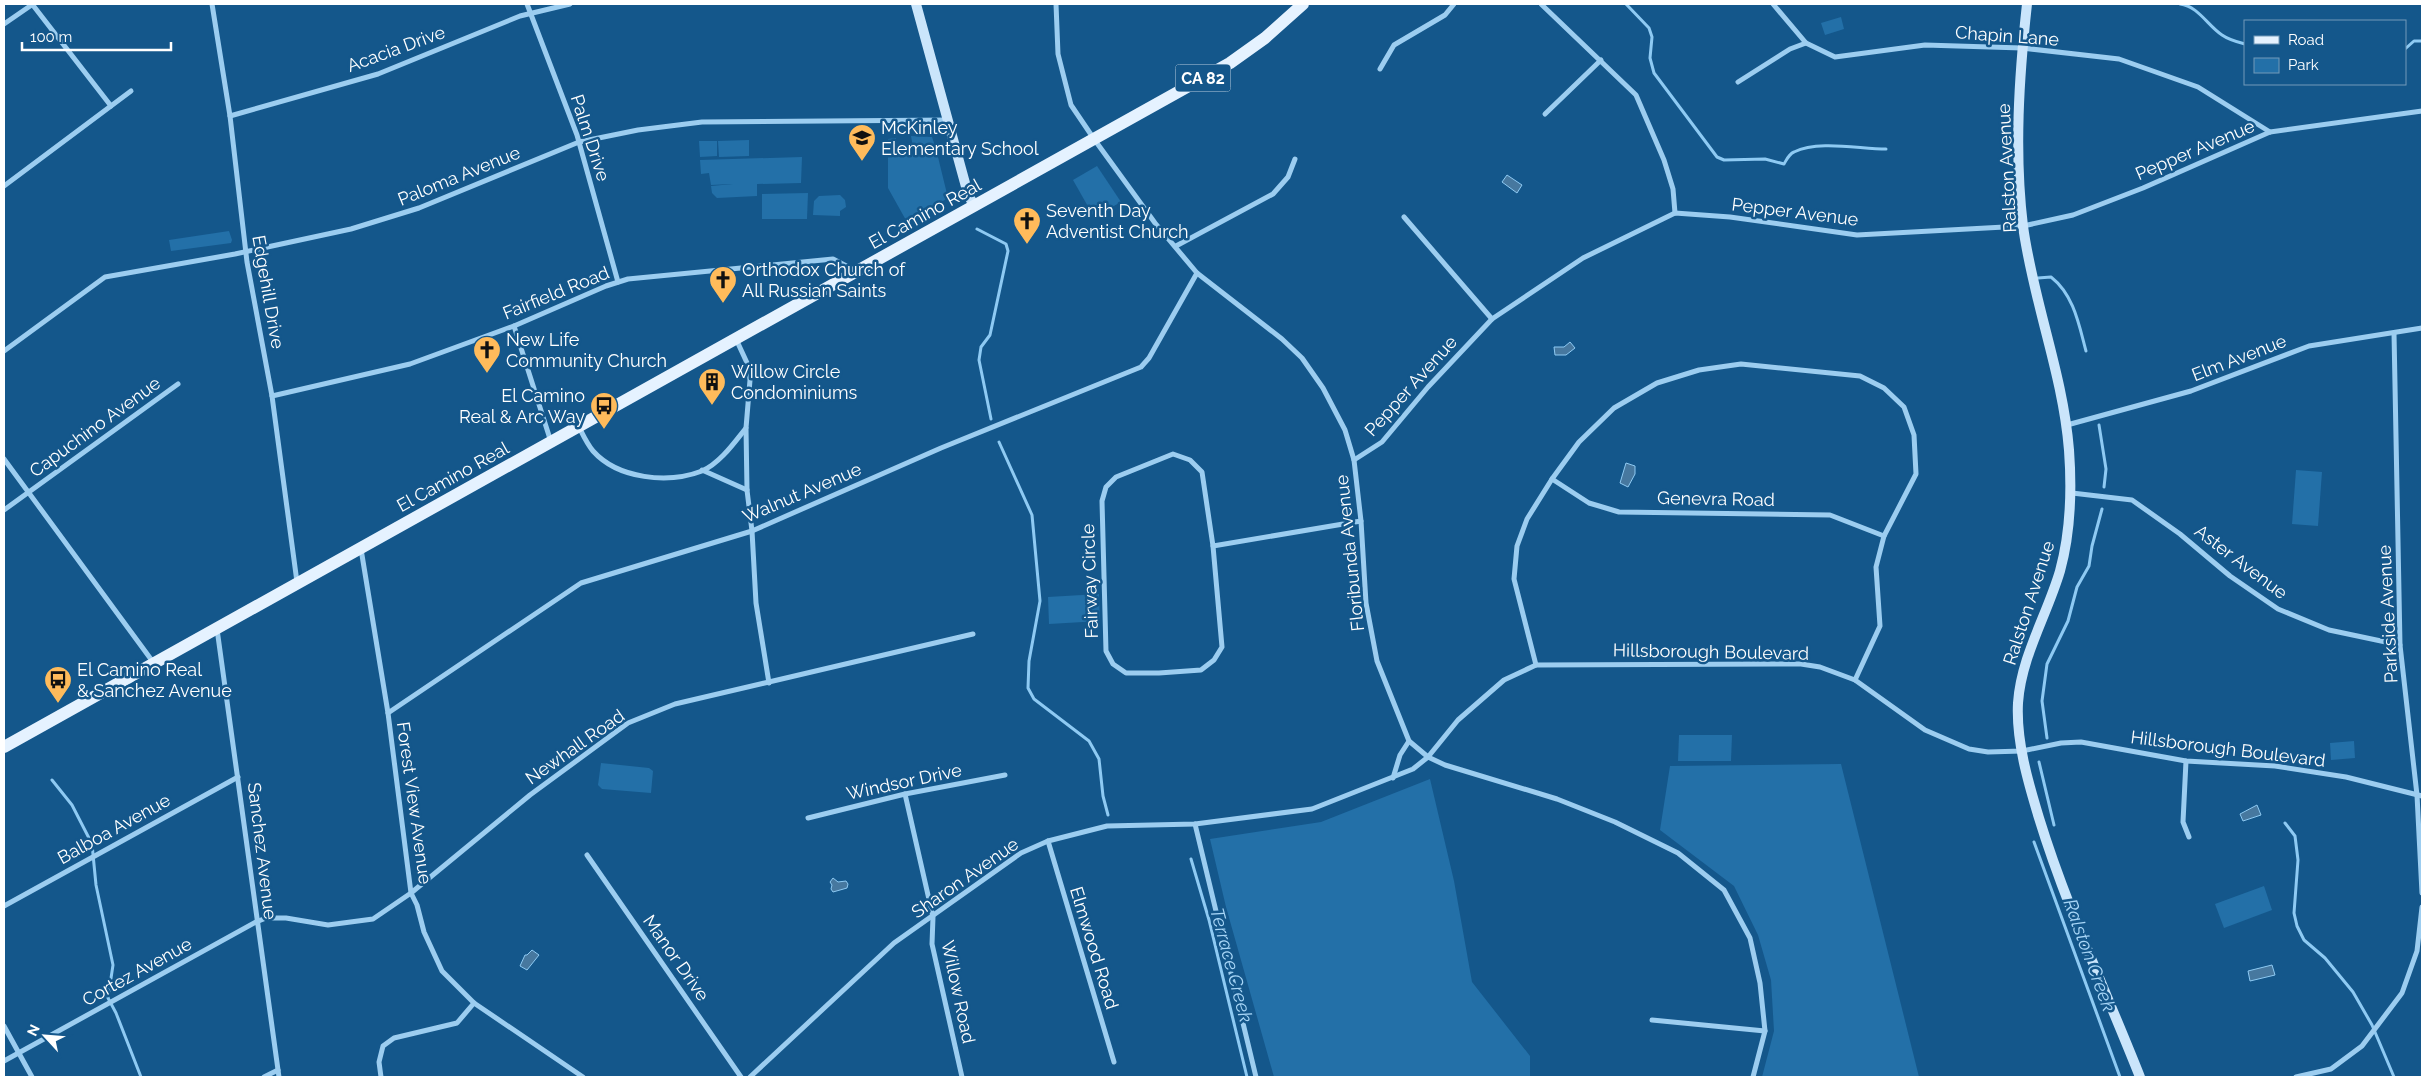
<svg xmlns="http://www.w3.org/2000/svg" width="2426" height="1081" font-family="Raleway,sans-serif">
<rect width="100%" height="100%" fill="#14578b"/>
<g fill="#2370a8">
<path d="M1841 17 1844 29 1825 35 1821 23Z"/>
<path d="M911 136 932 137 937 152 914 153Z"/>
<path d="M896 138 895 155 937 153 948 198 907 222 888 188V139Z"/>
<path d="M749 140V156L719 157 718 141Z"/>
<path d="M699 141H717V156L700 157Z"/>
<path d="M802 157 801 183 757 184V196L717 198 712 193 711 186 733 184 711 185 709 173 701 174 700 160Z"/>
<path d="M1097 166 1121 202 1094 217 1073 180Z"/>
<path d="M808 193 807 219H762V194Z"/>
<path d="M840 195 845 200 846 207 840 211V216L813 215 814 201 819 196Z"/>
<path d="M229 231 232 240 231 243 171 251 169 240Z"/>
<path d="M2296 470 2322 472 2318 526 2292 524Z"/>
<path d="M1099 594 1100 621 1049 624 1048 597Z"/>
<path d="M1679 735H1732L1731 761H1678Z"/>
<path d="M2354 741 2355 758 2331 760 2330 743Z"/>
<path d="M601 763 649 768 653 771 651 793 602 789 598 785Z"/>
<path d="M1841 764 1919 1077H1762L1774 1031 1771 980 1758 935 1734 886 1660 830 1670 766Z"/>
<path d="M1430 779 1454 881 1472 982 1530 1056V1077H1274L1226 907 1210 839 1321 822Z"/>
<path d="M2264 886 2272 910 2224 928 2215 904Z"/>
</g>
<g fill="#47789f" stroke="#8ecaf3">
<path d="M1507 175 1522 185 1517 193 1502 182Z"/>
<path d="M1570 342 1575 348 1566 355H1555L1554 347H1564Z"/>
<path d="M1626 463 1635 466V474L1628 487 1620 483Z"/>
<path d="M2257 805 2261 815 2243 821 2240 814Z"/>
<path d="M833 878 838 882 846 881 848 884 847 888 833 892 831 889 832 885 830 882Z"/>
<path d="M532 950 539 955 527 970 520 966 525 955H527Z"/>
<path d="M2272 965 2275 975 2250 981 2248 971Z"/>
</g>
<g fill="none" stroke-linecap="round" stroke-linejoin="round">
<g stroke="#8ecaf3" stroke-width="3">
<path d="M1626 4 1649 28 1652 37 1650 58 1654 73 1717 157 1724 160 1765 159 1784 164C1787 159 1789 154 1794 152 1819 140 1859 149 1886 149"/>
<path d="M2180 4C2198 6 2208 26 2222 35 2229 40 2237 42 2245 44"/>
<path d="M2405 49 2414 41H2422"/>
<path d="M977 229 1006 244 1008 251 990 335 981 347 979 360 991 419"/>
<path d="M2038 278 2051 277C2074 295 2079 325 2086 351"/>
<path d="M2099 425 2106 469 2104 487"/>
<path d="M999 442 1032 515 1040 601 1029 661 1028 688 1034 699 1089 741 1099 759 1103 796 1108 815"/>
<path d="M2047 738 2042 701 2047 664 2068 621 2077 587 2089 566 2092 546 2102 509"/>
<path d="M2039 762 2054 825"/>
<path d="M52 780 72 805 92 844 96 885 113 965 108 998 116 1013 141 1077"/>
<path d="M2285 823 2295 836 2298 860 2294 913 2297 926 2304 940 2325 958 2353 992 2372 1025 2394 1077"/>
<path d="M2034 842 2120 1077"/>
<path d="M1191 859 1209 920 1247 1077"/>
</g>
<g stroke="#9ccdf0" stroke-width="5">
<path d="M32 4 111 106"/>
<path d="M212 4 230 116 247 262 272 396 297 582"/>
<path d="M527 4 577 135 618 282"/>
<path d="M1056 4 1058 54 1071 105 1094 139 1155 223 1197 273 1282 339 1302 358 1323 388 1345 430 1354 460 1361 521 1366 603 1377 661 1409 741 1428 757 1445 765 1557 799 1615 822 1678 853 1724 890 1750 938 1760 983 1765 1031 1753 1077"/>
<path d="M1541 4 1636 95 1664 160 1673 189 1675 213"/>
<path d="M1773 4 1806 43"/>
<path d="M4 24 33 4"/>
<path d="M1380 69 1394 45 1445 15 1454 4"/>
<path d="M1738 82 1790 49 1806 43 1835 57 1925 45 2022 48 2119 59 2198 87 2270 132"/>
<path d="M1545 114 1601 60"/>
<path d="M230 116 378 74 520 16 570 4"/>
<path d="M4 186 131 91"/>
<path d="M1404 217 1492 319"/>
<path d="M1176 246 1273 194 1288 177 1295 159"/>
<path d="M514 326 551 442"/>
<path d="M2394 333 2400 645 2417 795 2422 893"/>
<path d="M736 339 748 365 750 380 746 428 747 490 752 531 756 603 769 683"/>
<path d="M4 351 105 277 235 254 351 229 419 208 579 142 638 130 702 122 949 120"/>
<path d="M272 396 410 364 514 326 606 286 628 279 833 259 854 270"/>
<path d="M2067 425 2191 391 2309 346 2422 328"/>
<path d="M579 427C583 435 587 444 593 451 618 479 668 484 702 471 720 463 734 443 746 428"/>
<path d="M1173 454 1190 460 1202 472 1213 546 1222 647 1214 660 1201 670 1159 673H1126L1113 664 1106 651 1102 501 1106 487 1116 477Z"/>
<path d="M4 459 153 662"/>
<path d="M1354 460 1382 442 1428 387 1492 319 1583 258 1675 213 1730 217 1857 235 2023 226 2073 215 2143 188 2270 132 2422 111"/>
<path d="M702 470 747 490"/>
<path d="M1552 479 1589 503 1619 512 1830 515 1884 536"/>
<path d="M2072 493 2132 500 2180 534 2230 576 2278 609 2329 630 2400 645"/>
<path d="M4 510 178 384"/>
<path d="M1213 546 1361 521"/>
<path d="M361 549 388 713 411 893 417 905 424 932 442 971 474 1003 583 1077"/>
<path d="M217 629 279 1077"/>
<path d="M1536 665 1514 579 1517 546 1527 519 1552 479 1579 442 1614 408 1657 383 1699 370 1741 364 1860 376 1884 388 1904 407 1914 435 1916 474 1884 536 1876 567 1880 626 1855 680"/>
<path d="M388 713 581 583 752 531 941 448 1141 367 1149 358 1197 273"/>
<path d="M2186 761 2183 822 2189 837"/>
<path d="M1393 778 1400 755 1409 741"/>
<path d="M905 794 933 917 932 944 962 1077"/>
<path d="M808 818 905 794 1005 775"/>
<path d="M1195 824 1256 1077"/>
<path d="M1048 841 1114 1062"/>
<path d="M587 855 741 1077"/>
<path d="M4 906 238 777"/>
<path d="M1652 1020 1765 1031"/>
<path d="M4 1026 32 1077"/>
<path d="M4 1061 256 922 266 918H286L328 925 373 919 411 893 530 795 628 723 675 704 973 634"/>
<path d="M264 1077 278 1070"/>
<path d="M381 1077 379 1062 383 1046 394 1038 457 1023 474 1003"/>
<path d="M750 1077 894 943 1021 853 1048 841 1107 826 1195 824 1312 809 1413 769 1428 757 1458 720 1504 680 1536 665 1801 664 1820 667 1855 680 1925 730 1969 749 1988 752 2022 751 2061 743 2081 742 2186 761 2275 766 2346 777 2422 796"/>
<path d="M2296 1077 2331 1069 2362 1046 2402 993 2417 951 2422 907"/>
</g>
<g stroke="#cae5fb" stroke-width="10">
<path d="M916 4 968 194 974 206"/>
<path d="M2027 4C2019 77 2014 153 2023 226 2033 301 2063 374 2069 450 2072 491 2071 531 2060 571 2047 615 2021 657 2018 703 2016 741 2028 782 2039 818 2066 906 2106 991 2140 1077"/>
</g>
<path stroke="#e5f2ff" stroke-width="12" d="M4 747 1230 63 1265 38 1303 4"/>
</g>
<defs>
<symbol id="school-pin" viewBox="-11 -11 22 30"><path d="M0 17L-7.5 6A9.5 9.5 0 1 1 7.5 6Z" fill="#ffbb5b" stroke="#14578b"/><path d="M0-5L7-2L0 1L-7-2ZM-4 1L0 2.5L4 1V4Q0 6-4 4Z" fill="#111"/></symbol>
<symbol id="church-pin" viewBox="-11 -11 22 30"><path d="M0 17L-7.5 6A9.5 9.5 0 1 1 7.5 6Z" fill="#ffbb5b" stroke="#14578b"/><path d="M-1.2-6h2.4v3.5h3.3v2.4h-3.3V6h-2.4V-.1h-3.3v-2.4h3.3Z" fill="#111"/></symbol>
<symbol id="building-pin" viewBox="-11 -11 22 30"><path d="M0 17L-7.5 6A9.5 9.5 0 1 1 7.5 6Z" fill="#ffbb5b" stroke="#14578b"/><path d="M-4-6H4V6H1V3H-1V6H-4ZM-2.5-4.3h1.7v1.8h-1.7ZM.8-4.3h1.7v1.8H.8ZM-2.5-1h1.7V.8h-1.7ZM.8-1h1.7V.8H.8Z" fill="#111"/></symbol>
<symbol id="bus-pin" viewBox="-11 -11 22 30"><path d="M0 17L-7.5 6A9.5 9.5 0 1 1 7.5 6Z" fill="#ffbb5b" stroke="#14578b"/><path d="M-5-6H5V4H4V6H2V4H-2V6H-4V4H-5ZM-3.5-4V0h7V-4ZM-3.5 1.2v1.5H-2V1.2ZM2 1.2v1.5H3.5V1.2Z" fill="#111"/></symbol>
</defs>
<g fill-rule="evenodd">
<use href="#school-pin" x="846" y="122" width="32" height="43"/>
<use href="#church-pin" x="1011" y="205" width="32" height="43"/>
<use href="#church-pin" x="707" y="264" width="32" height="43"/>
<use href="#church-pin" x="471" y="334" width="32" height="43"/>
<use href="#building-pin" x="696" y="366" width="32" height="43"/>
<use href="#bus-pin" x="588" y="390" width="32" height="43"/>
<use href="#bus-pin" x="42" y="664" width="32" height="43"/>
</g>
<g text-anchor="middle" stroke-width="5" stroke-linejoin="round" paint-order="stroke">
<rect fill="#14578b" stroke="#b8cddc" stroke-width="1" x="1175.5" y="64.5" width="55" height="27" rx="4"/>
<g font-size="16" font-weight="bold" fill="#fff">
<text x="1203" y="84">CA 82</text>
</g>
<g font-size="18" fill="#fff" stroke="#14578b">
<text transform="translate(2007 36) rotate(4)" y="6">Chapin Lane</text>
<text transform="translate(396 49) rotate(-20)" y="6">Acacia Drive</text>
<text transform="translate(590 138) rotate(72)" y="6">Palm Drive</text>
<text transform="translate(2195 150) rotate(-23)" y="6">Pepper Avenue</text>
<text transform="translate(2007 168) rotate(-93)" y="6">Ralston Avenue</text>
<text transform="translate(459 176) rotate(-22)" y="6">Paloma Avenue</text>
<text transform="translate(1795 212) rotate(7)" y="6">Pepper Avenue</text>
<text transform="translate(925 214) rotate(-29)" y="6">El Camino Real</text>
<text transform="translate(268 292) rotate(80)" y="6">Edgehill Drive</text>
<text transform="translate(556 293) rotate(-22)" y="6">Fairfield Road</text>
<text transform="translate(2239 358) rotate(-21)" y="6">Elm Avenue</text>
<text transform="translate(1411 386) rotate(-48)" y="6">Pepper Avenue</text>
<text transform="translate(95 427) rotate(-36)" y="6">Capuchino Avenue</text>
<text transform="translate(453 477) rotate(-29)" y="6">El Camino Real</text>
<text transform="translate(802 493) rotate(-23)" y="6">Walnut Avenue</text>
<text transform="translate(1716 499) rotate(1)" y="6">Genevra Road</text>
<text transform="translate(1350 553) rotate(-96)" y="6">Floribunda Avenue</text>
<text transform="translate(2241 562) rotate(37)" y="6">Aster Avenue</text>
<text transform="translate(1090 581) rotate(-92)" y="6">Fairway Circle</text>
<text transform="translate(2029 603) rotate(-72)" y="6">Ralston Avenue</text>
<text transform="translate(2388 614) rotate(-93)" y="6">Parkside Avenue</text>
<text transform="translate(1711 652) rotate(1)" y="6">Hillsborough Boulevard</text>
<text transform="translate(575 747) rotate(-35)" y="6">Newhall Road</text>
<text transform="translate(2228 749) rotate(7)" y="6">Hillsborough Boulevard</text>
<text transform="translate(904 782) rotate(-12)" y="6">Windsor Drive</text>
<text transform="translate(414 803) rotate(82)" y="6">Forest View Avenue</text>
<text transform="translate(114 829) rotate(-29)" y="6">Balboa Avenue</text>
<text transform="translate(262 851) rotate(83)" y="6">Sanchez Avenue</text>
<text transform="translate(965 878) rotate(-35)" y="6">Sharon Avenue</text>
<text transform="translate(1094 948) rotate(73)" y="6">Elmwood Road</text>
<text transform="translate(676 958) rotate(55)" y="6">Manor Drive</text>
<text transform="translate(137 972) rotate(-29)" y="6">Cortez Avenue</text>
<text transform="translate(958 992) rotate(78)" y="6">Willow Road</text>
</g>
<g font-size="18" fill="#fff" stroke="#14578b" text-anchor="start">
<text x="881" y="134">McKinley<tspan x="881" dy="21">Elementary School</tspan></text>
<text x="1046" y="217">Seventh Day<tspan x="1046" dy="21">Adventist Church</tspan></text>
<text x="742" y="276">Orthodox Church of<tspan x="742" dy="21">All Russian Saints</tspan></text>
<text x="506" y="346">New Life<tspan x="506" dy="21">Community Church</tspan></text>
<text x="731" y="378">Willow Circle<tspan x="731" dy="21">Condominiums</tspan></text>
<text x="585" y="402" text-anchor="end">El Camino<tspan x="585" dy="21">Real &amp; Arc Way</tspan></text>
<text x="77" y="676">El Camino Real<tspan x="77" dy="21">&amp; Sanchez Avenue</tspan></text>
</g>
<g font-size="19" font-style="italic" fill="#a8d6f7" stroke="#14578b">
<text transform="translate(2090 955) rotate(70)" y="7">Ralston Creek</text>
<text transform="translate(1232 965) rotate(75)" y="7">Terrace Creek</text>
</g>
</g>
<rect width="2426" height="1081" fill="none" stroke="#ffffff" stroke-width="10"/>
<rect x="2244" y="20" width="162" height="65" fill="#14578b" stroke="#729ab9"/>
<rect x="2254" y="36" width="25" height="8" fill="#e5f2ff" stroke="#729ab9"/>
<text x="2288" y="45" font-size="15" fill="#ffffff">Road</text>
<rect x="2254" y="58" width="25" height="15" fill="#2370a8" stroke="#729ab9"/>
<text x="2288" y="70" font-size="15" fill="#ffffff">Park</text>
<g transform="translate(45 1036) rotate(296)" stroke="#14578b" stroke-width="4" paint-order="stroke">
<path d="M0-4L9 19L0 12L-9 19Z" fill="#ffffff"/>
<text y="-8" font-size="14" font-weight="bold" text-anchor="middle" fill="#ffffff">N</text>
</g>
<path d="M22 42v8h149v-8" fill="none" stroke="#ffffff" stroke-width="2.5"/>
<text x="30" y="42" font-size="15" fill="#ffffff" stroke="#14578b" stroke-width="4" paint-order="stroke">100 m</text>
</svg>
